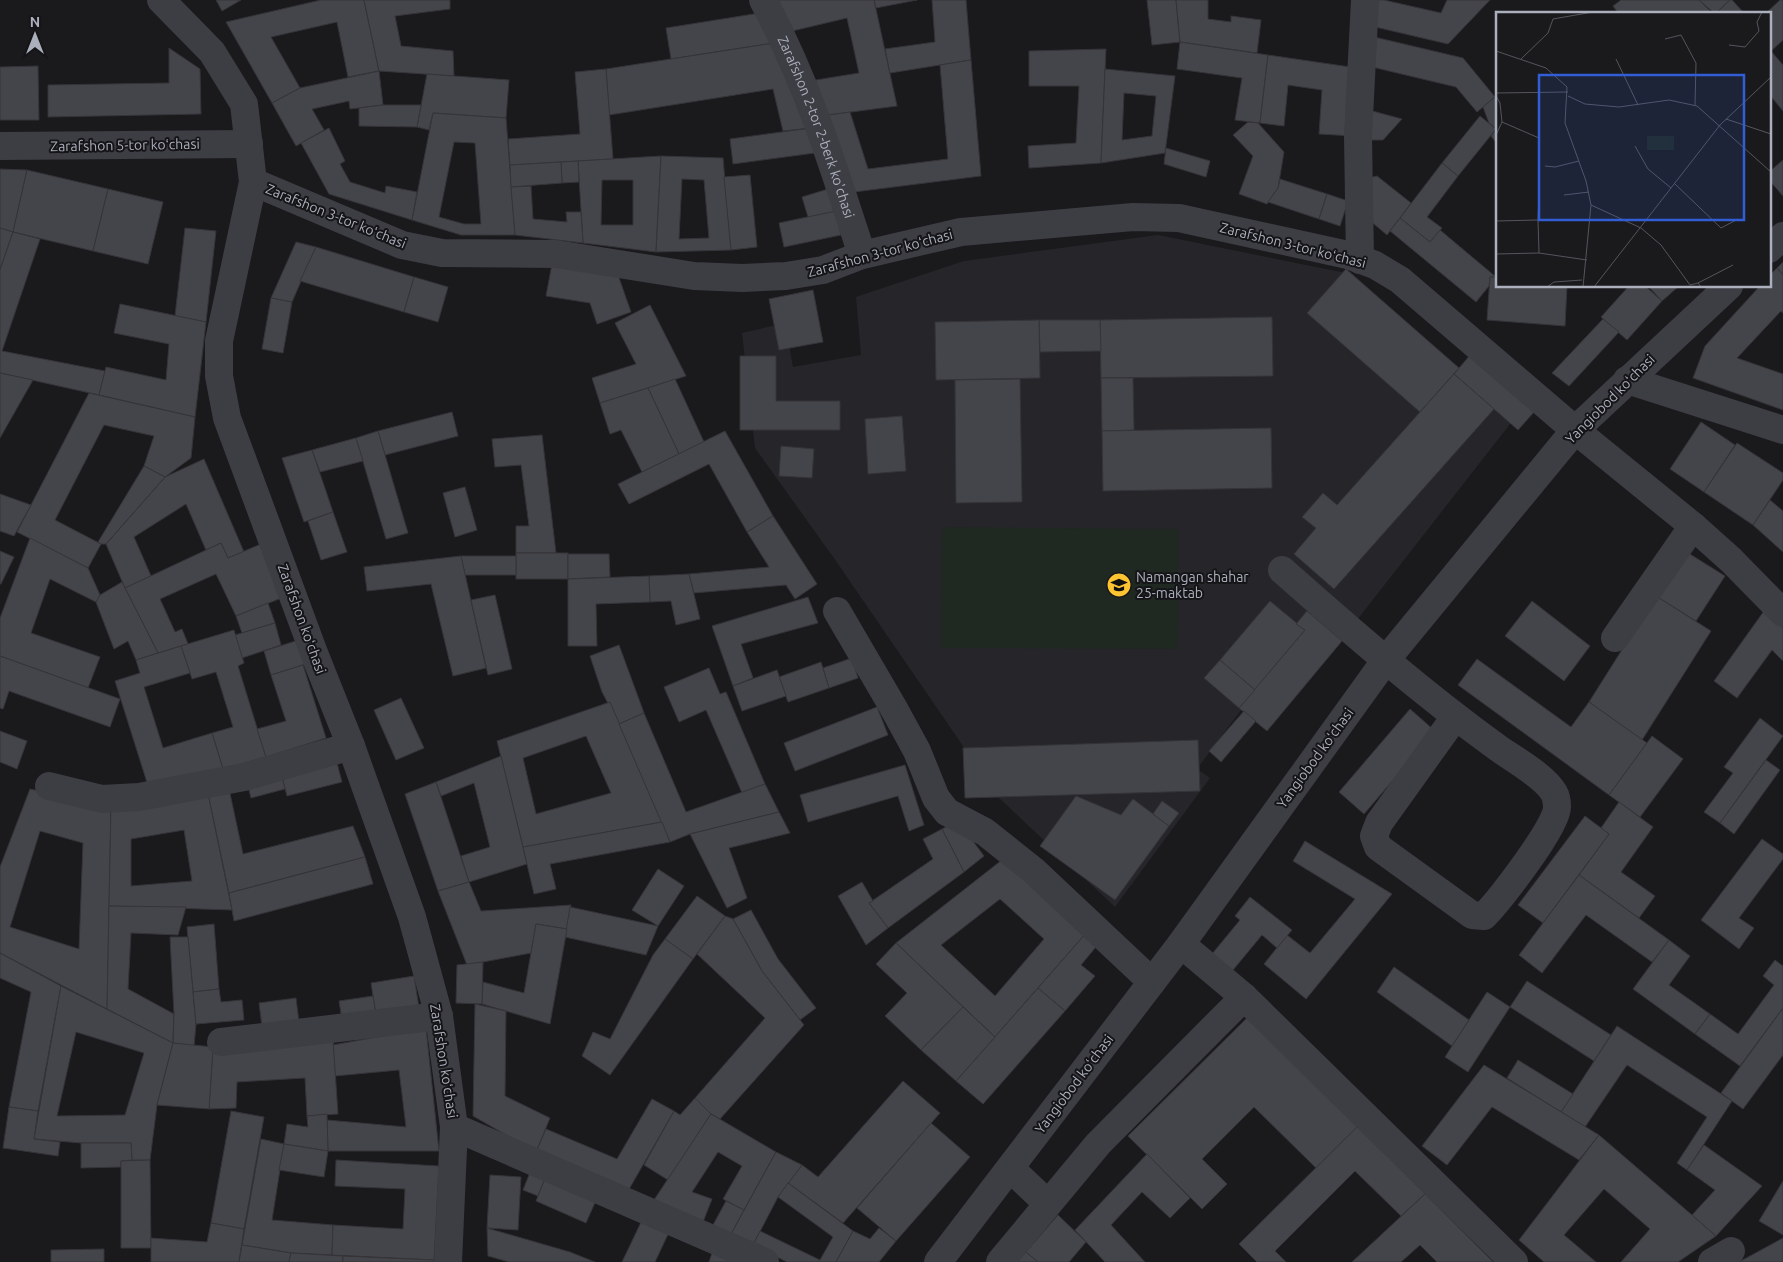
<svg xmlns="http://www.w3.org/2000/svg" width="1783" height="1262" font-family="Ubuntu,sans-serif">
<rect width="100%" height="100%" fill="#1a1a1d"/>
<path fill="#26262a" d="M1158 235 1346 273 1514 419 1329 656 1247 702 1197 769 1210 778 1115 907 998 797 836 561 755 448 742 333 785 323 793 367 861 355 856 297 964 261Z"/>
<path fill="#1f2821" d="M942 527 1178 529 1177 649 941 648Z"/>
<g fill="#44454a" stroke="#343439" fill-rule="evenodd">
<path d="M216 0H241L222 11Z"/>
<path d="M321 0H364L379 71 348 77 337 22 271 37 300 88 272 103 226 22Z"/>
<path d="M364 0H450V9L395 16 401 46 453 51 454 76 379 71Z"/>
<path d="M773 0H874L897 106 821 116 810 81 859 73 847 18 788 32Z"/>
<path d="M874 0H917L876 8Z"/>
<path d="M932 0H966L971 60 890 73 885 49 935 42Z"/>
<path d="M1147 0H1176L1180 42 1152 45Z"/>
<path d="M1176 0H1208V19L1231 22V16L1261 20 1257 53 1180 42Z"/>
<path d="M1372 0H1384L1441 13 1447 0H1490L1448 44 1371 26Z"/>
<path d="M1621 0H1699L1713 14H1663L1660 11 1656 14H1619L1613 6Z"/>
<path d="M1699 0H1730L1715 14Z"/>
<path d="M1730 0H1732L1745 14H1715Z"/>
<path d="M1780 0H1783V40L1769 53V14H1765Z"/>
<path d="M760 13 774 43 671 59 666 28Z"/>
<path d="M1370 36 1463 58 1495 97 1477 112 1456 87 1368 66Z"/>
<path d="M1180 42 1268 55 1260 123 1235 120 1242 78 1177 69Z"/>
<path d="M774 43 811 128 783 131 773 89 609 115 606 69Z"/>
<path d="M169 48 200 69 201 114 48 117V85L169 83Z"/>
<path d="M1106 49 1101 163 1029 168 1028 146 1076 143 1079 86H1029V51Z"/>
<path d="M1771 51 1783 65V111L1769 94Z"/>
<path d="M1268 55 1357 68 1353 136 1319 134 1322 90 1288 85 1284 126 1260 123Z"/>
<path d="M971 60 981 176 846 193 821 116 850 112 868 169 948 159 940 65Z"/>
<path d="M38 66 39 120H0V67Z"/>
<path d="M606 69 613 159 510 165 508 139 580 134 575 72Z"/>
<path d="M1105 69 1175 76 1165 153 1101 163ZM1124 93 1156 96 1152 136 1122 140Z"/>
<path d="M379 71 383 105 350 109 349 101 312 109 324 130 296 146 272 103 300 88Z"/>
<path d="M427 74 509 80 506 118 433 113 429 130 417 127Z"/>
<path d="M1495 97 1497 100V144L1491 136 1496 129 1489 123 1483 107Z"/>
<path d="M383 105H421L417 127 359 126V108Z"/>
<path d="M1365 109 1402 119 1383 140H1364Z"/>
<path d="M433 113 506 118 515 235H461L412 220ZM454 142 475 143 481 224H464L439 217Z"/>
<path d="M1480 116 1496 129 1458 176 1442 163Z"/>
<path d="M1248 122 1258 123 1284 152 1278 188 1267 204 1239 194 1253 156 1233 135Z"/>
<path d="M329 128 345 161 340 164 350 182 385 193 386 186 417 192 412 220 329 194 301 143Z"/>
<path d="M811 128 815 153 733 164 730 139Z"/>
<path d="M1166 148 1210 161 1206 177 1164 164Z"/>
<path d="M661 156 656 252 583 243 578 161ZM602 180H633V225H601Z"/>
<path d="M661 156 723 158 731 250 656 252ZM682 179 704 180 709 238 679 239Z"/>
<path d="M1783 160V196L1769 180V172Z"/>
<path d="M578 161 579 182 562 183 561 162Z"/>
<path d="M561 162 562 183 511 187 510 165Z"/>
<path d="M1442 163 1458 176 1427 217 1442 228 1430 242 1400 218Z"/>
<path d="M0 169 27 170 13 232 0 228Z"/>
<path d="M27 170 108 189 93 251 13 232Z"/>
<path d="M750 175 757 247 731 250 724 177Z"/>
<path d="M1377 176 1411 203 1387 235 1368 219 1365 179Z"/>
<path d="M1280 179 1327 194 1319 219 1268 202 1278 188Z"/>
<path d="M531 186 533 219 567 222 566 212H581L583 243 515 235 511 187Z"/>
<path d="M108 189 163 202 148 264 93 251Z"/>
<path d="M828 189 834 212 808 217 802 197Z"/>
<path d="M1327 194 1348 201 1340 226 1319 219Z"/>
<path d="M836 211 841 235 784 247 779 223Z"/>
<path d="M1400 218 1430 242 1440 230 1496 277H1490L1489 286 1476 302 1390 231Z"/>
<path d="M0 228 13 232 0 270Z"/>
<path d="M185 228 216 231 206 322 175 316Z"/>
<path d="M13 232 40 239 2 351 105 371 99 395 0 373V270Z"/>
<path d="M296 242 316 247 292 302 271 298Z"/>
<path d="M316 247 414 277 404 312 300 281Z"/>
<path d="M1783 262V275L1777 268Z"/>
<path d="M552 264 618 275 631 312 597 324 590 303 546 296Z"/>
<path d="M1777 268 1783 275V313L1781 311 1737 358 1783 374V410L1693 378 1705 346 1760 286H1769V276Z"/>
<path d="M1346 269 1459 368 1420 412 1307 313Z"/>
<path d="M414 277 448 287 438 322 404 312Z"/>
<path d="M1490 277H1497V286H1567L1565 326 1487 320Z"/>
<path d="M1629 286H1645L1662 301 1627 340 1601 317Z"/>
<path d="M1648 286H1679L1662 301Z"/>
<path d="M813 290 823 342 779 350 769 299Z"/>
<path d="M271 298 292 302 283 353 262 349Z"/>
<path d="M120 304 206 322 195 417 99 395 106 367 166 380 169 344 114 333Z"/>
<path d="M650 305 686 376 600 403 592 378 636 364 615 323Z"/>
<path d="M1272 317 1273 376 1101 378 1100 320Z"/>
<path d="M1603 319 1619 332 1569 386 1552 373Z"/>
<path d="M1039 320H1100L1101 351 1040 352Z"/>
<path d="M1039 320 1040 378 936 380 935 322Z"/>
<path d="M1471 354 1535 411 1518 430 1454 374Z"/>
<path d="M740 356H776V401H840V430H740Z"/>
<path d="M0 373 33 380 0 438Z"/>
<path d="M1454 374 1494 409 1334 589 1294 554 1316 528 1302 517 1323 493 1337 505Z"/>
<path d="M1101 378H1133L1134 430 1102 431Z"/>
<path d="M675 379 704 442 679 454 648 388Z"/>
<path d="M1020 379 1022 502 956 503 955 380Z"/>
<path d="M648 388 679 454 642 472 621 430 610 434 600 403Z"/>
<path d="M89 393 195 417 191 458 165 477 144 466 154 436 104 425 55 520 101 544 88 568 17 532Z"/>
<path d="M452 412 458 436 385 455 378 431Z"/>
<path d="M902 416 906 471 868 474 865 419Z"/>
<path d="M1701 422 1735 445 1704 492 1670 469Z"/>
<path d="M1271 428 1272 488 1103 491 1102 431Z"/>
<path d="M378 431 408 533 386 539 356 438Z"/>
<path d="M725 431 773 516 747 532 709 464 629 504 618 484Z"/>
<path d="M542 435 556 553H516V526H529L521 465 495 467 492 439Z"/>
<path d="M356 438 363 461 320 472 312 450Z"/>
<path d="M1737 443 1783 473V480L1753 525 1704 492Z"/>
<path d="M781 446 814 449 812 478 779 476Z"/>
<path d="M312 450 333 512 304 522 282 458Z"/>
<path d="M204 459 244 552 228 558 221 543 206 550 186 504 134 537 151 576 125 588 106 544 165 477Z"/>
<path d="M144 466 165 477 106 544H101L98 542Z"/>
<path d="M465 487 477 530 455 537 443 493Z"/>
<path d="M0 494 31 505 14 536 0 531Z"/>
<path d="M1770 500 1783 511V552L1753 525Z"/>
<path d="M333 512 347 552 321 560 308 521Z"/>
<path d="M773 516 817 584 795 599 786 585 694 593 689 574 769 567 747 532Z"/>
<path d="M30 538 88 568 100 595 96 602 50 579 31 633 100 657 88 688 0 656V618Z"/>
<path d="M221 543 228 558 261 544 284 597 236 616 216 574 160 599 175 632 182 629 188 644 158 653 125 588Z"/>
<path d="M0 551 14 557 1 584H0Z"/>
<path d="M1685 551 1725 576 1696 621 1656 596Z"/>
<rect x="516" y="553" width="52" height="26"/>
<path d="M568 554H609L610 577 568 579Z"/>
<path d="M461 556H516V575H465Z"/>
<path d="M461 556 486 668 453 676 431 584 367 591 364 567Z"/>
<path d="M689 574 700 619 676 625 671 601 650 602 649 576Z"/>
<path d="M649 576 650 602 596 604 597 646H568V579Z"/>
<path d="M122 582 125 588 158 653 136 660 128 641 114 649 96 602 100 595Z"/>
<path d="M495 595 512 669 488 675 471 600Z"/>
<path d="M1656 596 1711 631 1642 740 1589 702Z"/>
<path d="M808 597 818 623 741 644 753 678 733 686 712 626Z"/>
<path d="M1270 601 1305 630 1255 690 1220 660Z"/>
<path d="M1532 601 1590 646 1564 681 1505 636Z"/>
<path d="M268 603 275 623 242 633 236 616Z"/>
<path d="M1307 611 1342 641 1267 731 1239 708 1305 630 1296 624Z"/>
<path d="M1764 611 1783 628V661L1772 650 1737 698 1714 681Z"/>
<path d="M275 623 281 645 242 658 235 635Z"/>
<path d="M234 630 244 663 238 666 266 757 223 769 212 733 233 727 216 672 192 679 181 646Z"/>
<path d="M302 639 309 663 271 675 264 651Z"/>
<path d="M619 645 644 713 619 724 602 692 590 656Z"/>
<path d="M181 646 190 673 144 687 163 748 212 733 223 769 150 792 115 681 140 673 136 660Z"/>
<path d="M0 656 120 699 110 727 9 691 3 709 0 708Z"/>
<path d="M852 658 858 678 829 688 823 668Z"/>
<path d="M1477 659 1571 727 1589 702 1647 743 1609 795 1458 685Z"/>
<path d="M1220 660 1255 690 1239 708 1204 678Z"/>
<path d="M821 662 829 688 788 702 779 677Z"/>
<path d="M303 665 326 738 266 757 257 729 286 721 271 675Z"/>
<path d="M709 668 720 694 726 692 765 784 742 793 706 710 679 722 664 687Z"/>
<path d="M777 670 786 696 742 711 733 686Z"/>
<path d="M401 698 424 748 396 760 374 710Z"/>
<path d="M610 702 662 822 523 847 497 741ZM586 736 611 793 536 814 523 758Z"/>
<path d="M877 707 888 735 795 771 784 743Z"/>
<path d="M1410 709 1435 731 1364 814 1339 792Z"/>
<path d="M1244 711 1256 721 1221 762 1209 751Z"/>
<path d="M644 713 686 812 765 784 779 812 690 834 670 842 619 724Z"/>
<path d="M1760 718 1783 736 1720 823 1704 812 1733 773 1724 767Z"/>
<path d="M0 731 27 741 17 769 0 762Z"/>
<path d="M1652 736 1683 759 1640 817 1609 795Z"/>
<path d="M1198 740 1200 791 965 798 963 748Z"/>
<path d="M501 756 527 864 469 882 461 856 490 847 474 783 441 796 436 782Z"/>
<path d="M336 759 342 782 287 796 281 773Z"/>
<path d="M1766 760 1780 770 1734 834 1720 823Z"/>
<path d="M905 765 924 825 909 831 898 796 808 822 800 795Z"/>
<path d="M281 773 285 789 251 798 247 782Z"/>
<path d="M436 782 469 882 438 891 405 794Z"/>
<path d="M228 784 243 854 353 826 365 857 229 893 207 789Z"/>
<path d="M30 789 111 807 107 1009 0 953V867ZM40 831 83 843 79 949 10 927Z"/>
<path d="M207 789 232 910 109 906 111 807ZM184 830 192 881 131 886V839Z"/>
<path d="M1076 796 1121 815 1133 799 1169 826 1115 900 1040 846Z"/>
<path d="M1162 801 1179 813 1169 826 1153 814Z"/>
<path d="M1619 802 1653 827 1621 872 1655 896 1639 918 1579 875 1609 834 1601 828Z"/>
<path d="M779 812 790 833 729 848 747 898 727 908 690 834Z"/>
<path d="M1585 816 1609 834 1543 923 1518 905Z"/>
<path d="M958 821 984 856 964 872 942 829Z"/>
<path d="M662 822 670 842 550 864 556 889 534 894 523 847Z"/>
<path d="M942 829 964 872 888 928 869 903 933 859 923 839Z"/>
<path d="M1762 839 1783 854V859L1739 918 1754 928 1739 949 1701 920Z"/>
<path d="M1305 841 1392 894 1306 999 1264 964 1287 935 1310 953 1355 899 1293 861Z"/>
<path d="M1007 856 1087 932 995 1037 896 943ZM1000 899 1044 939 995 996 941 945Z"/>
<path d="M365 857 373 884 234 921 229 893Z"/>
<path d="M658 869 684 886 658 926 632 910Z"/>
<path d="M1579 875 1669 940 1652 962 1586 915 1542 973 1519 955Z"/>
<path d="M469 882 481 911 571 905 567 929 536 924 531 953 467 965 438 891Z"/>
<path d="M862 882 873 901 869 903 888 928 866 945 838 896Z"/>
<path d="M697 896 725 916 693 959 665 939Z"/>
<path d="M1250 897 1292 930 1277 948 1262 935 1233 970 1212 954 1240 920 1235 916Z"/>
<path d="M109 906 186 907 178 935 131 933 128 989 174 1014 173 1043 107 1009Z"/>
<path d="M570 907 658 926 646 955 565 937Z"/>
<path d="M751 910 778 959 816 1008 800 1020 762 971 733 919Z"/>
<path d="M725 916 733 919 762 971 804 1025 720 1119 711 1114 695 1098 765 1018 697 954Z"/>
<path d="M214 924 219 989 193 992 187 927Z"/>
<path d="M536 924 567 929 550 1024 482 1004 483 982 524 993Z"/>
<path d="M1087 932 1100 942 1081 965 1095 976 1065 1011 1038 988Z"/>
<path d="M170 937H188L196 1024 194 1046 173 1043 174 1014Z"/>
<path d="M665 939 693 959 610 1075 582 1056 593 1032 610 1039 653 955Z"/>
<path d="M1669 940 1690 956 1669 985 1710 1014 1695 1034 1633 989Z"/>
<path d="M896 943 963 1007 921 1050 885 1016 907 993 876 964Z"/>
<path d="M0 953 61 986 38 1111 9 1107 31 992 0 978Z"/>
<path d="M1775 960 1783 966V1008L1740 1066 1695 1034 1710 1014 1738 1034 1774 985 1763 976Z"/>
<path d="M483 962 482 1004 456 1003 457 965Z"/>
<path d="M1394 967 1469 1020 1452 1046 1377 992Z"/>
<path d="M414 976 419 1008 376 1015 371 983Z"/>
<path d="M1527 981 1611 1035 1594 1061 1510 1007Z"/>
<path d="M61 986 173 1043 157 1105 150 1160H132L131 1143H81L34 1139ZM76 1032 144 1053 125 1115 57 1116Z"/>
<path d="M1038 988 1065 1011 983 1104 956 1081Z"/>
<path d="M219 989 221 1002 242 1000 244 1020 196 1024 193 992Z"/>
<path d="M1487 992 1510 1007 1468 1072 1445 1057Z"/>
<path d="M373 996 376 1015 342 1020 339 1001Z"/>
<path d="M296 998 299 1022 262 1027 259 1003Z"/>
<path d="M475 1004 506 1011 505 1096 550 1118 536 1152 473 1116Z"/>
<path d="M963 1007 995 1037 956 1081 921 1050Z"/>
<path d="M1783 1008V1055L1743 1109 1721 1093Z"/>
<path d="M1248 1017 1358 1126 1316 1168 1254 1107 1202 1159 1227 1184 1202 1209 1128 1136Z"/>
<path d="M1617 1026 1732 1101 1687 1170 1677 1163 1707 1117 1627 1065 1585 1127 1561 1112Z"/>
<path d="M426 1028 439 1151H328L327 1120 406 1127 399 1070 335 1076 333 1045Z"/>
<path d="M333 1040 338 1114 307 1116 305 1078 237 1082 236 1108 209 1109 213 1047Z"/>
<path d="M173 1043 213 1047 209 1109 157 1105Z"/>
<path d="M1518 1060 1573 1094 1561 1112 1507 1078Z"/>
<path d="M1484 1065 1599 1135 1579 1160 1492 1107 1447 1165 1422 1146Z"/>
<path d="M903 1081 940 1113 843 1223 788 1183 802 1165 818 1177Z"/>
<path d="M695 1098 711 1114 668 1180 644 1165 674 1111 680 1115Z"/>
<path d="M652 1099 674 1111 628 1191 536 1152 546 1129 617 1159Z"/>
<path d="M9 1107 38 1111 34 1139 60 1142 58 1156 3 1148Z"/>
<path d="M231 1111 264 1117 244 1229 211 1223Z"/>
<path d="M327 1114 328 1151 284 1144 287 1124 308 1127 307 1116Z"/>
<path d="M711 1114 776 1152 744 1210 723 1199 742 1166 718 1152 692 1192 712 1199 703 1222 652 1203Z"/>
<path d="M931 1123 970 1157 896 1241 857 1208Z"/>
<path d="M1358 1126 1425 1194 1401 1216 1355 1171 1275 1251 1286 1262H1257L1239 1244Z"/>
<path d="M1599 1135 1692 1215 1716 1236 1678 1262H1621L1650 1229 1604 1189 1564 1235 1596 1262H1544L1519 1240Z"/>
<path d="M261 1139 284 1144 272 1220 333 1225 332 1255 291 1253 242 1245Z"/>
<path d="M81 1143H131L132 1160 121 1161V1167L81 1168Z"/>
<path d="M284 1144 328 1151 324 1177 279 1170Z"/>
<path d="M1704 1145 1762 1186 1716 1236 1692 1215 1715 1190 1687 1170Z"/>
<path d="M776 1152 802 1165 778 1197 753 1245 731 1234Z"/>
<path d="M1147 1154 1190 1198 1170 1218 1142 1192 1111 1225 1145 1262H1105L1075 1230Z"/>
<path d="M150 1160 151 1248H121V1161Z"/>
<path d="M336 1160 439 1166 434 1260 332 1255 333 1225 403 1229 405 1189 335 1186Z"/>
<path d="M531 1170 546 1176 538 1196 523 1190Z"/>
<path d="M490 1175 521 1177 518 1230 487 1228Z"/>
<path d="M546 1176 597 1198 586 1223 536 1201Z"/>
<path d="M1783 1181V1235L1759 1221Z"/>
<path d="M788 1183 853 1231 836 1262H787L753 1245 760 1231 820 1260 833 1237 778 1197Z"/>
<path d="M1425 1194 1493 1262H1437L1420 1245 1401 1262H1352Z"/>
<path d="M726 1201 744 1210 731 1234 713 1225Z"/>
<path d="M1058 1215 1086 1242 1069 1262H1038L1026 1252Z"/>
<path d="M644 1216 671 1228 655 1262H622Z"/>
<path d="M211 1223 244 1229 239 1262H151V1238L207 1242Z"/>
<path d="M487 1228 570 1252 595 1262H509L488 1256Z"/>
<path d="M879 1228 896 1241 879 1262H836L853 1231 870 1239Z"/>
<path d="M1783 1238V1262H1739Z"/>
<path d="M242 1245 291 1253 289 1262H239Z"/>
<path d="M714 1247 747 1262H709Z"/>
<path d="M104 1249V1262H51V1250Z"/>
<path d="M1026 1252 1038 1262H1017Z"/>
<path d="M291 1253 343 1256V1262H289Z"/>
<path d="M343 1256 434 1260V1262H343Z"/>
</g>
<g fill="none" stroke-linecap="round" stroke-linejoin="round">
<g stroke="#3d3d44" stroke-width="28">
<path d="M161 0 212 52 244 104 253 182 219 341V376L227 418 314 653 351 746 412 917 439 1016 454 1127 448 1262"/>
<path id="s1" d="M763 0C807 81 834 168 862 255"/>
<path d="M0 146 249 144"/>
<path d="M253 182 402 245 442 253 556 254 694 276 742 278 786 276 823 270 862 255 961 232 1133 217 1179 218 1348 255 1375 265 1400 280 1575 430 1693 526 1731 560 1783 613"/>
<path d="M1769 249 1783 236"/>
<path d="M1360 260 1358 136 1365 0"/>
<path d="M1627 380 1783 430"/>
<path d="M1282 570C1352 632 1422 693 1498 748 1512 758 1546 777 1554 793 1556 796 1557 803 1557 807 1559 824 1498 902 1484 916L1472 915 1378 847 1374 836 1379 823 1455 717"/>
<path d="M837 611 893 707 917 751 936 798 947 812 985 832 1034 871 1152 982"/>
<path d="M1615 638 1693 526"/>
<path d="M49 786 102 799 139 797 244 777 351 746"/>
<path d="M1181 944 1244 997 1514 1262"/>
<path d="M221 1042 439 1016"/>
<path d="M454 1127 765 1262"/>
<path d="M1010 1168 1047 1203"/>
<path d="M938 1262 1181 944 1385 661 1575 430 1729 286"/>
<path d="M1000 1262 1098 1144 1244 997"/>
<path d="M1712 1262 1731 1251"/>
</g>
</g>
<defs>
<symbol id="school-disc" viewBox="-11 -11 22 22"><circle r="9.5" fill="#fdc432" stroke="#151518"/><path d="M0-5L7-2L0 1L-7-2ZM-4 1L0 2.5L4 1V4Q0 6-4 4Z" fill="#111"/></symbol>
</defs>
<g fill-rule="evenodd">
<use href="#school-disc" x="1105" y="571" width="28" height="28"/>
</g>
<g text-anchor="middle" stroke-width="4" stroke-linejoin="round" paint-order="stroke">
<g font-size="14" fill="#acb0bd" stroke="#151518">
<text dy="5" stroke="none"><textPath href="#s1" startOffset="138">Zarafshon 2-tor 2-berk ko'chasi</textPath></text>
<text transform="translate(125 145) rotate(-1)" y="5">Zarafshon 5-tor koʻchasi</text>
<text transform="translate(336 216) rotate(22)" y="5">Zarafshon 3-tor koʻchasi</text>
<text transform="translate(1293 245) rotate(14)" y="5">Zarafshon 3-tor koʻchasi</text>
<text transform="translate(880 253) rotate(-15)" y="5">Zarafshon 3-tor koʻchasi</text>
<text transform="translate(1610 399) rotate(-45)" y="5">Yangiobod koʻchasi</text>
<text transform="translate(302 619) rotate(70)" y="5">Zarafshon koʻchasi</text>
<text transform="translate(1315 758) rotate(-54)" y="5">Yangiobod koʻchasi</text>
<text transform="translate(444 1061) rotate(81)" y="5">Zarafshon koʻchasi</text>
<text transform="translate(1074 1084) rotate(-53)" y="5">Yangiobod koʻchasi</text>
</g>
<g font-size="14" fill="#acb0bd" stroke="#151518" text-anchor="start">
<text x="1136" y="582">Namangan shahar<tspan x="1136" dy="16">25-maktab</tspan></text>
</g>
</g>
<g transform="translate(1496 12)">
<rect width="275" height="275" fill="#1a1a1d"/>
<path d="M151 124H178V138H151Z" fill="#1f2821"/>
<path fill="none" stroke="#54565d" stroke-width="1" d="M169 27 185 23 200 51 199 93M233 33 249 35 263 19 261 10 266 0M0 39 50 56 71 75 69 111 90 169 95 193 87 275M25 47 52 21 57 7 97 0M120 47 142 93M0 81 72 80M0 84 4 91 6 110 0 123M72 84 89 92 123 95 173 88 201 94 275 160M230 107 275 122M6 110 43 126M139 134 152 157 175 176M49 154 59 155 83 149M179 172 225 216 242 207M68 183 93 180M95 193 145 216 165 233 194 273 202 271 205 275M42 208 43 181M0 209 42 208 43 241 91 248M0 242 43 241M202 271 237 253M51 275 58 270 86 268M98 275 224 113 275 65"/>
<path fill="#325dd4" fill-opacity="0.15" stroke="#325dd4" stroke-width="2.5" d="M43 63H248V208H43Z"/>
<rect width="275" height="275" fill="none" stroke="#acb0bd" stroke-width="2.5"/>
</g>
<g transform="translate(35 35)" stroke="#151518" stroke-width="4" paint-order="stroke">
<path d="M0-4L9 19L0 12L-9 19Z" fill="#acb0bd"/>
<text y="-8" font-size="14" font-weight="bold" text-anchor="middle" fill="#acb0bd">N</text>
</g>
</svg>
